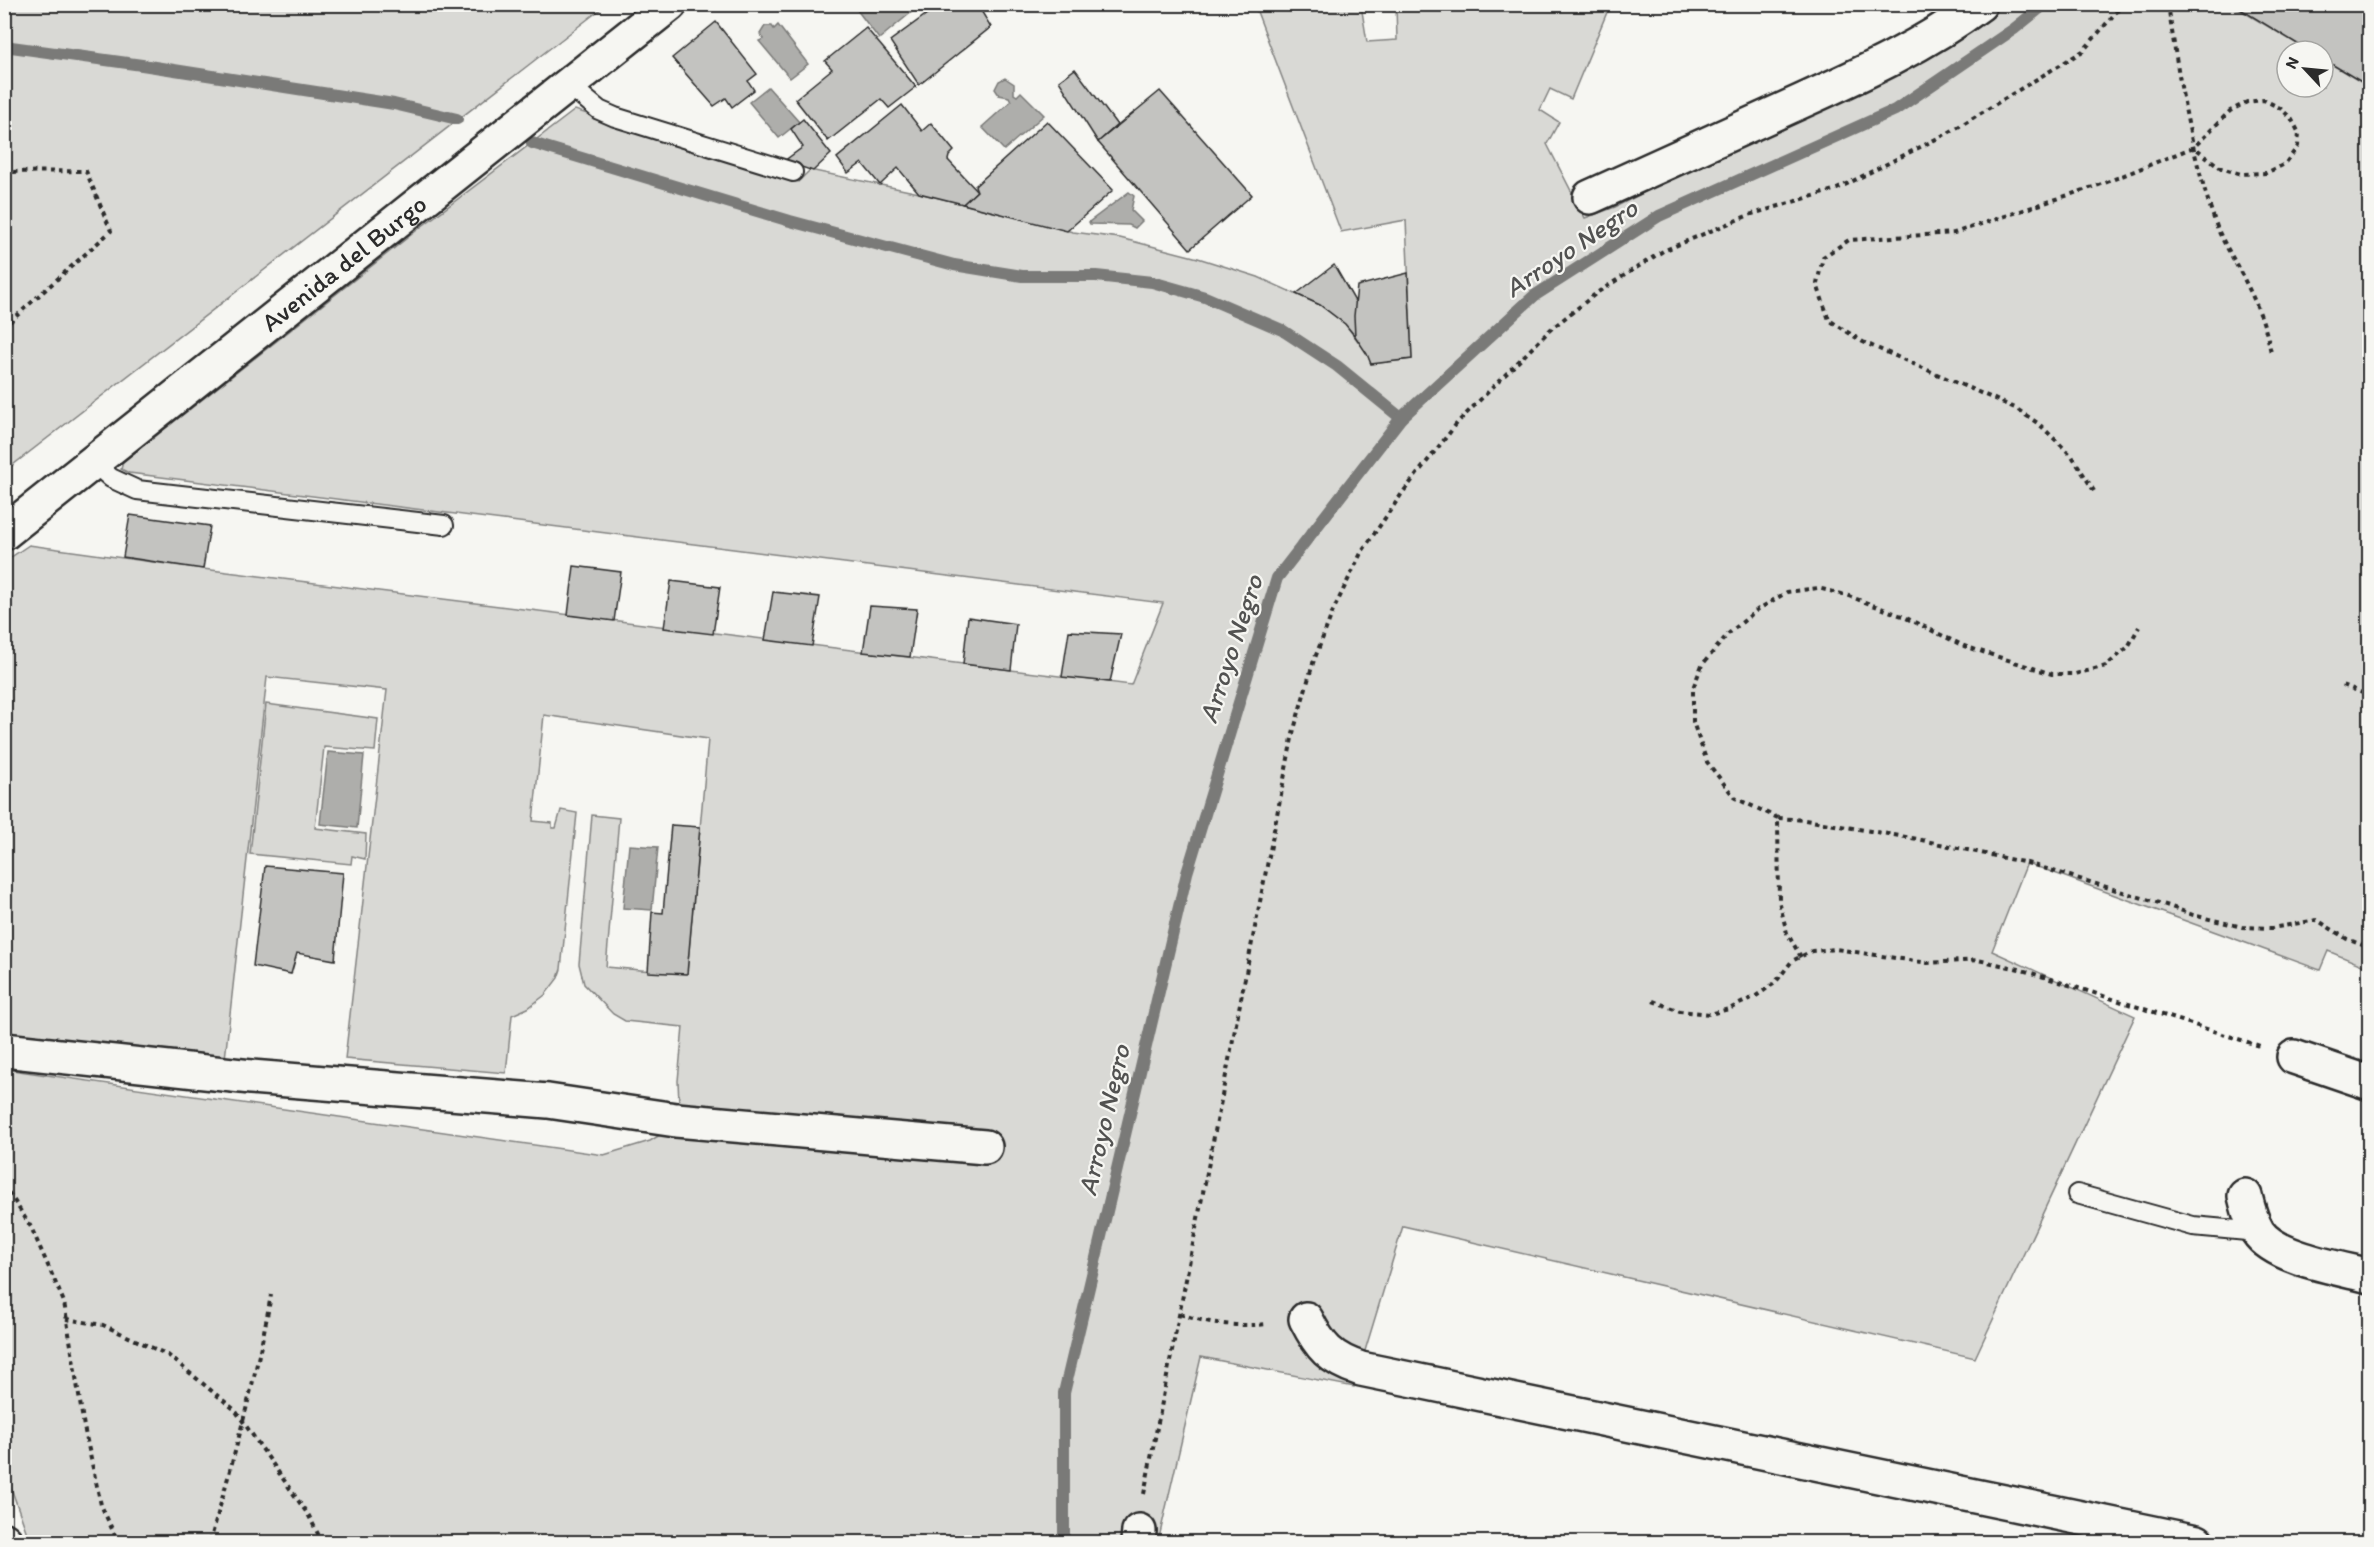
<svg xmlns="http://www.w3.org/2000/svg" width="2374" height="1547" font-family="Itim,sans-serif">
<rect width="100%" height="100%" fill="#f6f6f2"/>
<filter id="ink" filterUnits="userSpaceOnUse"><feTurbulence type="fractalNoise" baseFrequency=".0167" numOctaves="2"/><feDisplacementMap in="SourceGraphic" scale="12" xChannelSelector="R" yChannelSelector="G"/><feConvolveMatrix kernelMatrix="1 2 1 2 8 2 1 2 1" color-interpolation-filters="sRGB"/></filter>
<g filter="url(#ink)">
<g fill="#d9d9d5" stroke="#828280" stroke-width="1.5">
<path d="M5 4H606V5L5 471Z"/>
<path d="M1269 5H1361L1367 42 1397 40 1396 5H1610L1571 99 1550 89 1540 110 1559 122 1547 144 1585 218 1615 207 1707 161 1989 16 2002 5H2232L2309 51H2287V87H2323V59L2369 87V968L2328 951 2320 970 2027 863 1992 951 2135 1016 1975 1358 1403 1226 1354 1387 1201 1357 1158 1542H30L4 1468 5 1069 604 1155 650 1141 665 1132 679 1103 678 1081 683 1027 625 1021 613 1014 584 984 579 964 592 815 619 818 606 967 687 974 708 739 544 715 533 821 552 823V828H556L561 810 577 813 561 969 558 978 545 995 528 1008 512 1015 506 1073 345 1059 387 690 267 677 225 1059 5 1034 4 562 29 545 203 569 1131 685 1163 603 129 473 121 469 123 462 421 227 575 110 798 182 810 170 919 193 1073 232 1120 238 1198 258 1258 277 1320 305 1345 324 1367 353 1371 364 1412 359 1406 220 1341 232 1256 9Z"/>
<path d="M266 704 378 719 375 751 324 747 315 828 366 834 365 859 352 856 351 864 250 854Z"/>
</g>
<g fill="#aeaeab" stroke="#7a7a78" stroke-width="1.5">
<path d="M918 5 919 6 879 39 857 10 863 5Z"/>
<path d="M778 25 808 64 790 78 759 41 764 39 760 34 765 26H772L774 29Z"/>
<path d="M1005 78 1014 84V94L1017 96 1021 92 1044 115 1004 150 982 127 1011 101 1009 97 999 95 995 89 999 81Z"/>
<path d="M768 87 799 122 779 138 749 102Z"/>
<path d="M1129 192 1134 196 1131 210 1142 221 1135 228 1129 225 1090 224 1089 222Z"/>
<path d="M328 752 364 755 357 828 320 824Z"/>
<path d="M629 845 658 847 652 910 623 908Z"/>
</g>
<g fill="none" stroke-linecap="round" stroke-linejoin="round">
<g stroke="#7a7a78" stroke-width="12">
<path d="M4 46 142 65 394 104 457 119"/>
<path d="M532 143 790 221 954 265 1022 276H1096L1152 282 1205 297 1282 330 1337 366 1401 418"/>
<path d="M1064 1542V1393L1187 873 1277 578 1401 418 1534 296 1659 216 1895 110 2014 29 2045 4"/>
</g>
</g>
<g fill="#c3c3c0" stroke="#2b2b2b" stroke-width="1.5">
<path d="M933 4H977L991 27 919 85 890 41 935 8Z"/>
<path d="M2232 4H2370V87L2323 59V51H2309Z"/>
<path d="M716 22 757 74 748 81 754 90 732 107 726 98 714 106 672 58Z"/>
<path d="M866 28 916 87 889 108 881 99 828 141 795 99 832 69 825 61Z"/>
<path d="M1075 69 1117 125 1098 142 1059 81Z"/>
<path d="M1160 91 1252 195 1190 249 1098 142Z"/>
<path d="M902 105 922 131 931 123 954 151 949 156 948 160 977 191 963 204 919 193 898 168 880 185 862 163 848 173 837 158Z"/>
<path d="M803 119 831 154 813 171 784 161 803 147 791 129Z"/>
<path d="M1047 121 1113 190 1067 231 963 204 977 191 975 186Z"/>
<path d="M1334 265 1356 303 1355 336 1345 324 1320 305 1296 294Z"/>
<path d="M1408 273 1412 359 1371 364 1367 354 1355 336 1354 316 1357 286Z"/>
<path d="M130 515 210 526 203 569 123 557Z"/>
<path d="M574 566 621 572 614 621 568 615Z"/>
<path d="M671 581 720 587 713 634 664 628Z"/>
<path d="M773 592 820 597 812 646 765 640Z"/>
<path d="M870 606 917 609 910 657 863 652Z"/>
<path d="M968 617 1016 624 1011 670 963 664Z"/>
<path d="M1069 631 1121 634 1110 682 1062 677Z"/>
<path d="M671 825 700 827 687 974 648 972 652 912 663 913Z"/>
<path d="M265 866 343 873 335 960 297 953 291 974 253 966Z"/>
</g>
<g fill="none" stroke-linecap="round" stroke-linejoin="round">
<defs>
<g id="lane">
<path d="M569 85 599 110 615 117 793 172"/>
<path d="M94 463 111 478 137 490 444 525"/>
<path d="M2077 1194 2193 1226 2258 1232"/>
</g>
<g id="street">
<path d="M1590 197C1657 167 1724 137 1791 106 1855 77 1923 47 1980 4"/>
<path d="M4 1050 251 1077 548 1101 676 1120 985 1147"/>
<path d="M2294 1057 2370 1083"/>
<path d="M2245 1196C2248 1208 2251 1221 2258 1232 2275 1258 2339 1268 2370 1276"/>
<path d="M1306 1319C1320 1347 1330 1359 1361 1369L2197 1542"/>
<path d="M1138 1542 1139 1531"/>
</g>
<g id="secondary">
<path id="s1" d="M4 533 670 4"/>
<path d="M4 1540 6 1542"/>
</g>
</defs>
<use href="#lane" stroke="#2b2b2b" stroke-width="22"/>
<use href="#street" stroke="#2b2b2b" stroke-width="38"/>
<use href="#secondary" stroke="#2b2b2b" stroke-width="38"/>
<g stroke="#2b2b2b" stroke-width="4" stroke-dasharray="4.5 4.5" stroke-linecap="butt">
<path d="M2168 4C2179 80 2191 156 2217 227 2222 240 2230 252 2236 264 2252 293 2265 320 2271 353"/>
<path d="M4 172 86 171 111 231 4 327"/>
<path d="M2094 491 2072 456 2039 424 2015 408 1863 342 1829 320 1817 284 1823 257 1849 240 1954 233 2102 184 2194 147 2230 111 2247 102 2264 100 2280 108 2291 118 2299 133 2298 146 2285 164 2266 173 2241 174 2221 168 2194 147"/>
<path d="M2343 685 2370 696"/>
<path d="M1778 818 1735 798 1707 762 1693 722V688L1702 665 1728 634 1757 610 1787 592 1818 588 1846 595 1902 616 1964 646 2052 674H2075L2106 666 2128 647 2139 627"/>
<path d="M1801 957 1787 933 1779 901 1778 818 1805 820 1917 839 2027 863 2169 906 2193 915 2242 927 2272 928 2317 920 2347 939 2370 948"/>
<path d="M1653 1001 1680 1011 1710 1014 1729 1009 1756 996 1775 983 1792 961 1812 951 1836 949 1928 963 1978 960 2019 969 2260 1046"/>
<path d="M4 1185 31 1227 64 1302 84 1427 101 1505 118 1542"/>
<path d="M1180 1314C1209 1324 1237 1327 1268 1324"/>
<path d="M66 1319 103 1325 168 1355 235 1410 309 1516 322 1542"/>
<path d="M1144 1494 1293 733 1313 663 1333 611 1361 553 1403 492 1458 422 1551 329 1598 292 1663 251 1749 215 1837 189 1948 133 2083 51 2123 4"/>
<path d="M210 1542C233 1460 256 1379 271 1295"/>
</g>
<use href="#lane" stroke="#f6f6f2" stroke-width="18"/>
<use href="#street" stroke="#f6f6f2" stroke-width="33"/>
<use href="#secondary" stroke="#f6f6f2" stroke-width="33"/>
</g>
</g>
<g text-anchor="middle" stroke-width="4.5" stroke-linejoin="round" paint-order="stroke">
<g font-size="26" fill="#2b2b2b" stroke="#f6f6f2">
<text dy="9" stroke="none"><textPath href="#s1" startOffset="434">Avenida del Burgo</textPath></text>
</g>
<g font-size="27" font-style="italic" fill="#525251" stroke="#f6f6f2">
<text transform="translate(1571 248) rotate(-34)" y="9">Arroyo Negro</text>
<text transform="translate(1231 649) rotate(-72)" y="9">Arroyo Negro</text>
<text transform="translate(1104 1120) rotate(-77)" y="9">Arroyo Negro</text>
</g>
</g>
<rect width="2374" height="1547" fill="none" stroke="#f6f6f2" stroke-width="24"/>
<rect x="12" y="12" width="2350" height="1523" fill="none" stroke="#2b2b2b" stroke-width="2" filter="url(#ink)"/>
<g transform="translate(2305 69) rotate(296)"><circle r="28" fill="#f6f6f2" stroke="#a5a5a2" stroke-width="1.5"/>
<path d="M0-4.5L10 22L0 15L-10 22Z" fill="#2b2b2b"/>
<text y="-9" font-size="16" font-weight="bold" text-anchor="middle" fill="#2b2b2b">N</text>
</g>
</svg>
